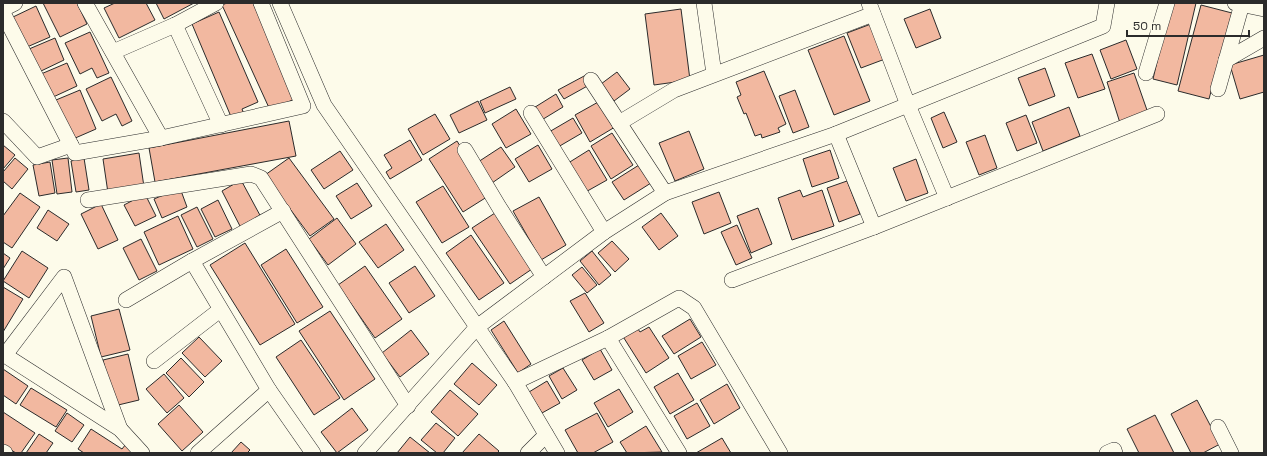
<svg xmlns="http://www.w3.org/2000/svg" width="1267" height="456" font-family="'Space Grotesk',sans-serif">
<rect width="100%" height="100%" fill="#fdfbea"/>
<g fill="#f2b8a0" stroke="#2b2b2b">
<path d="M43 3H77L87 24 60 37Z"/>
<path d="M115 3H146L155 20 119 38 104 8Z"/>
<path d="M156 3H194L164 19Z"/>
<path d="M227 3H253L297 98 270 110 222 5Z"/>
<path d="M1171 3H1196L1177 85 1153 79Z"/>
<path d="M1201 5 1232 13 1209 99 1178 91Z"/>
<path d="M36 6 50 37 27 47 13 17Z"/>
<path d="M681 9 690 80 654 85 645 14Z"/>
<path d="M930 9 941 38 916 48 904 19Z"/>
<path d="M219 12 258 102 242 109 244 114 232 119 192 24Z"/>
<path d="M871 24 885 59 861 68 847 33Z"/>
<path d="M90 32 109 73 97 78 92 68 80 74 65 43Z"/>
<path d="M844 36 870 101 834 115 808 50Z"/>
<path d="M55 38 64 60 39 72 29 49Z"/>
<path d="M1126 40 1137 69 1111 79 1100 50Z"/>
<path d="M1092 54 1105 89 1078 98 1065 63Z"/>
<path d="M1264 55V92L1240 99 1230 65Z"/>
<path d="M67 63 77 86 51 98 41 74Z"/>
<path d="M1045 68 1055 96 1029 106 1018 78Z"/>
<path d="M764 71 786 124 778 128 780 132 762 138 761 134 755 136 746 113 744 114 737 97 741 95 736 82Z"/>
<path d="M617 72 630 89 614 101 601 84Z"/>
<path d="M1134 73 1148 113 1120 123 1107 82Z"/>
<path d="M586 75 591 84 564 99 558 90Z"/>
<path d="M111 77 132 121 122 126 116 114 102 121 86 89Z"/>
<path d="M510 87 516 99 485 113 480 101Z"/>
<path d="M80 90 96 129 73 139 56 100Z"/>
<path d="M795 90 809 127 793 133 779 96Z"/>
<path d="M556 94 563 107 540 121 532 109Z"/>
<path d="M478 101 487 120 459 133 450 115Z"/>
<path d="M600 101 615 127 590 142 575 115Z"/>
<path d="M1069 107 1080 136 1043 151 1032 122Z"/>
<path d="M516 109 531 134 506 148 492 124Z"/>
<path d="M944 112 957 142 943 148 931 118Z"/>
<path d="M435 114 450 139 423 155 408 129Z"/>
<path d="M1026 115 1037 143 1017 151 1006 123Z"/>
<path d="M573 118 582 133 558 147 549 132Z"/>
<path d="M289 121 296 156 155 182 149 148Z"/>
<path d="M689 131 704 169 675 181 659 143Z"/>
<path d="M612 133 633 165 611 179 591 146Z"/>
<path d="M985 135 997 168 979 175 966 142Z"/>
<path d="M410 140 422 160 390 179 386 172 392 168 384 155Z"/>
<path d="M457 141 490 195 463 212 429 159Z"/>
<path d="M3 145 15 155 3 169Z"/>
<path d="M538 145 552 169 529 182 515 159Z"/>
<path d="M501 147 515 167 492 183 478 162Z"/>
<path d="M589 150 607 180 582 194 565 165Z"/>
<path d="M830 150 839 178 812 187 803 159Z"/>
<path d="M340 151 353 170 324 189 311 170Z"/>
<path d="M139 153 144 187 108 193 103 159Z"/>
<path d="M15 158 28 169 12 189 3 181V172Z"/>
<path d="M68 158 72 192 57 194 52 160Z"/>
<path d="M84 158 89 190 76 192 71 161Z"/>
<path d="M289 158 334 219 310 236 265 175Z"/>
<path d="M916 159 928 193 906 201 893 168Z"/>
<path d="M50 162 55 193 39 196 33 165Z"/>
<path d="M639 165 651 183 624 200 612 182Z"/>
<path d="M241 180 262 219 242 230 222 191Z"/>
<path d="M847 181 860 214 839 222 827 188Z"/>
<path d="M357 183 372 206 351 219 336 196Z"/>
<path d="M443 186 469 227 442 243 416 202Z"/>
<path d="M180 188 187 207 162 218 154 199Z"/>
<path d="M800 190 803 197 822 190 834 226 792 240 778 198Z"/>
<path d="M719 192 731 223 704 234 692 202Z"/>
<path d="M20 193 40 207 12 248 3 242V216Z"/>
<path d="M145 194 156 216 135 226 124 205Z"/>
<path d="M539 197 566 245 541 260 513 211Z"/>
<path d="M218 200 232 229 215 237 201 209Z"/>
<path d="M101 204 118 240 98 249 81 214Z"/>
<path d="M197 207 213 239 197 247 181 215Z"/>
<path d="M758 208 772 244 751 253 737 216Z"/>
<path d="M48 210 69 224 57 241 37 228Z"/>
<path d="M495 213 532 269 510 284 472 228Z"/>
<path d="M661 213 678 236 659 250 642 227Z"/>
<path d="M178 216 193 249 159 265 144 232Z"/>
<path d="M337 218 356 244 328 265 309 239Z"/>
<path d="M386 224 404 250 378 268 359 242Z"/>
<path d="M737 225 752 258 736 265 721 232Z"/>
<path d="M471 235 504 283 479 300 446 253Z"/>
<path d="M141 239 157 271 139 280 123 248Z"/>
<path d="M612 241 629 259 615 272 598 253Z"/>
<path d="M245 243 295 324 260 345 210 265Z"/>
<path d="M286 249 323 307 297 323 261 265Z"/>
<path d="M22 251 48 268 29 298 3 281Z"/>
<path d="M592 251 611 275 599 285 580 261Z"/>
<path d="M3 253 10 258 3 269Z"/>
<path d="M365 266 402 319 375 338 338 285Z"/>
<path d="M415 266 435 296 409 313 389 283Z"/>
<path d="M582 267 597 285 587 293 572 275Z"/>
<path d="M3 287 23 299 3 332Z"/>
<path d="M585 293 604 323 589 332 570 301Z"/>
<path d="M119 309 130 350 101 357 91 316Z"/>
<path d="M330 311 375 379 344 400 299 331Z"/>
<path d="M690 319 701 337 674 354 662 336Z"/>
<path d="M504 321 531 364 518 373 491 330Z"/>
<path d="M636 326 640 332 649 327 669 358 646 373 622 335Z"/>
<path d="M411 330 429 354 400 377 382 353Z"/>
<path d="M199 337 222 361 205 377 182 353Z"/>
<path d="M301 340 340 398 314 415 276 357Z"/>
<path d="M702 342 716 365 691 379 678 356Z"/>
<path d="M600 349 612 370 594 380 582 360Z"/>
<path d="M128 354 139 400 114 406 103 360Z"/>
<path d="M181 358 204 382 189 397 166 373Z"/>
<path d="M472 363 497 385 479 405 454 384Z"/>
<path d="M563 368 577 390 562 399 549 376Z"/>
<path d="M3 369 28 386 16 404 3 395Z"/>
<path d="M678 373 694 400 670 414 654 387Z"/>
<path d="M164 374 184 398 167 413 146 389Z"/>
<path d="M547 381 560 403 542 413 529 392Z"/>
<path d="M727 384 740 408 714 424 700 400Z"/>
<path d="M31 388 67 410 56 427 20 405Z"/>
<path d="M619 389 633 412 608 427 594 403Z"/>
<path d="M450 390 478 414 458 436 431 412Z"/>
<path d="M1197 400 1220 444 1203 453H1191L1171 414Z"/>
<path d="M697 403 710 426 687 439 674 416Z"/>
<path d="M179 405 203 432 182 451 158 424Z"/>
<path d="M352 408 368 430 337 453 321 432Z"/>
<path d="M3 412 35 433 21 453H16L3 445Z"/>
<path d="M67 413 84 425 72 442 55 431Z"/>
<path d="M597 413 613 442 593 453H578L565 430Z"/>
<path d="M1155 415 1174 453H1139L1127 429Z"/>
<path d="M436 423 455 438 443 453H437L421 440Z"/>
<path d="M646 426 662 452 627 453 620 442Z"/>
<path d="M91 429 122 449 126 444 132 453H84L78 449Z"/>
<path d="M39 434 53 443 46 453H26Z"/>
<path d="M479 434 499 451 497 453H462Z"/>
<path d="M410 437 430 453H397Z"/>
<path d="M722 438 731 453H696Z"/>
<path d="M241 442 250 450 247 453H231Z"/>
</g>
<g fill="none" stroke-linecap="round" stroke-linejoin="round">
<defs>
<g id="minor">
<path d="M85 3 161 138"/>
<path d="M280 3 324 105 515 382 557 453"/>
<path d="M704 3 714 74"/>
<path d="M869 3 908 105 947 198"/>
<path d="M1235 3 1264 9"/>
<path d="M3 9 15 3"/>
<path d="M3 13 75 153 161 138 303 106 261 3"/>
<path d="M175 25 221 125"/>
<path d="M113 52 175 25 216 3"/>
<path d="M1226 60 1264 38"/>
<path d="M1146 73 1167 3"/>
<path d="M591 80 665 193"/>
<path d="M1218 89 1242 4"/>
<path d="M531 113 604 232"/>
<path d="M3 121 37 157 71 145"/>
<path d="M619 123 674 90 873 14"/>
<path d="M836 134 874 227"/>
<path d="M465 150 499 207 544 277"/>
<path d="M88 200 251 174 261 178 408 406"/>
<path d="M192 261 269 390 313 453"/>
<path d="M732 280 874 227 1157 114"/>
<path d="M126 300 192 261 283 211"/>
<path d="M608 338 679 453"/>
<path d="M3 354 120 429 142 453"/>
<path d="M5 355 64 277 120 429"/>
<path d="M154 361 220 310"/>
<path d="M515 382 608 338 679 298 694 308 780 453"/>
<path d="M1218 427 1231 453"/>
<path d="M3 452 5 453"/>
<path d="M198 453 269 390"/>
<path d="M365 453 477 327 604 232 665 193 836 134 1103 26 1107 3"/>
<path d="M528 453 546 435"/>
<path d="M1107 453 1114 450 1115 453"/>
</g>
</defs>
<use href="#minor" stroke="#2b2b2b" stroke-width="16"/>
<use href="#minor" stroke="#fdfbea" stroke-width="15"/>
</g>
<rect width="1267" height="456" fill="none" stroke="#2b2b2b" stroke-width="8"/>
<path d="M1127 30v6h122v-6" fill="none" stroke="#2b2b2b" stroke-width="2"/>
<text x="1133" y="30" font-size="12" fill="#2b2b2b" stroke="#fdfbea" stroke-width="3" paint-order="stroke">50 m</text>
</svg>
